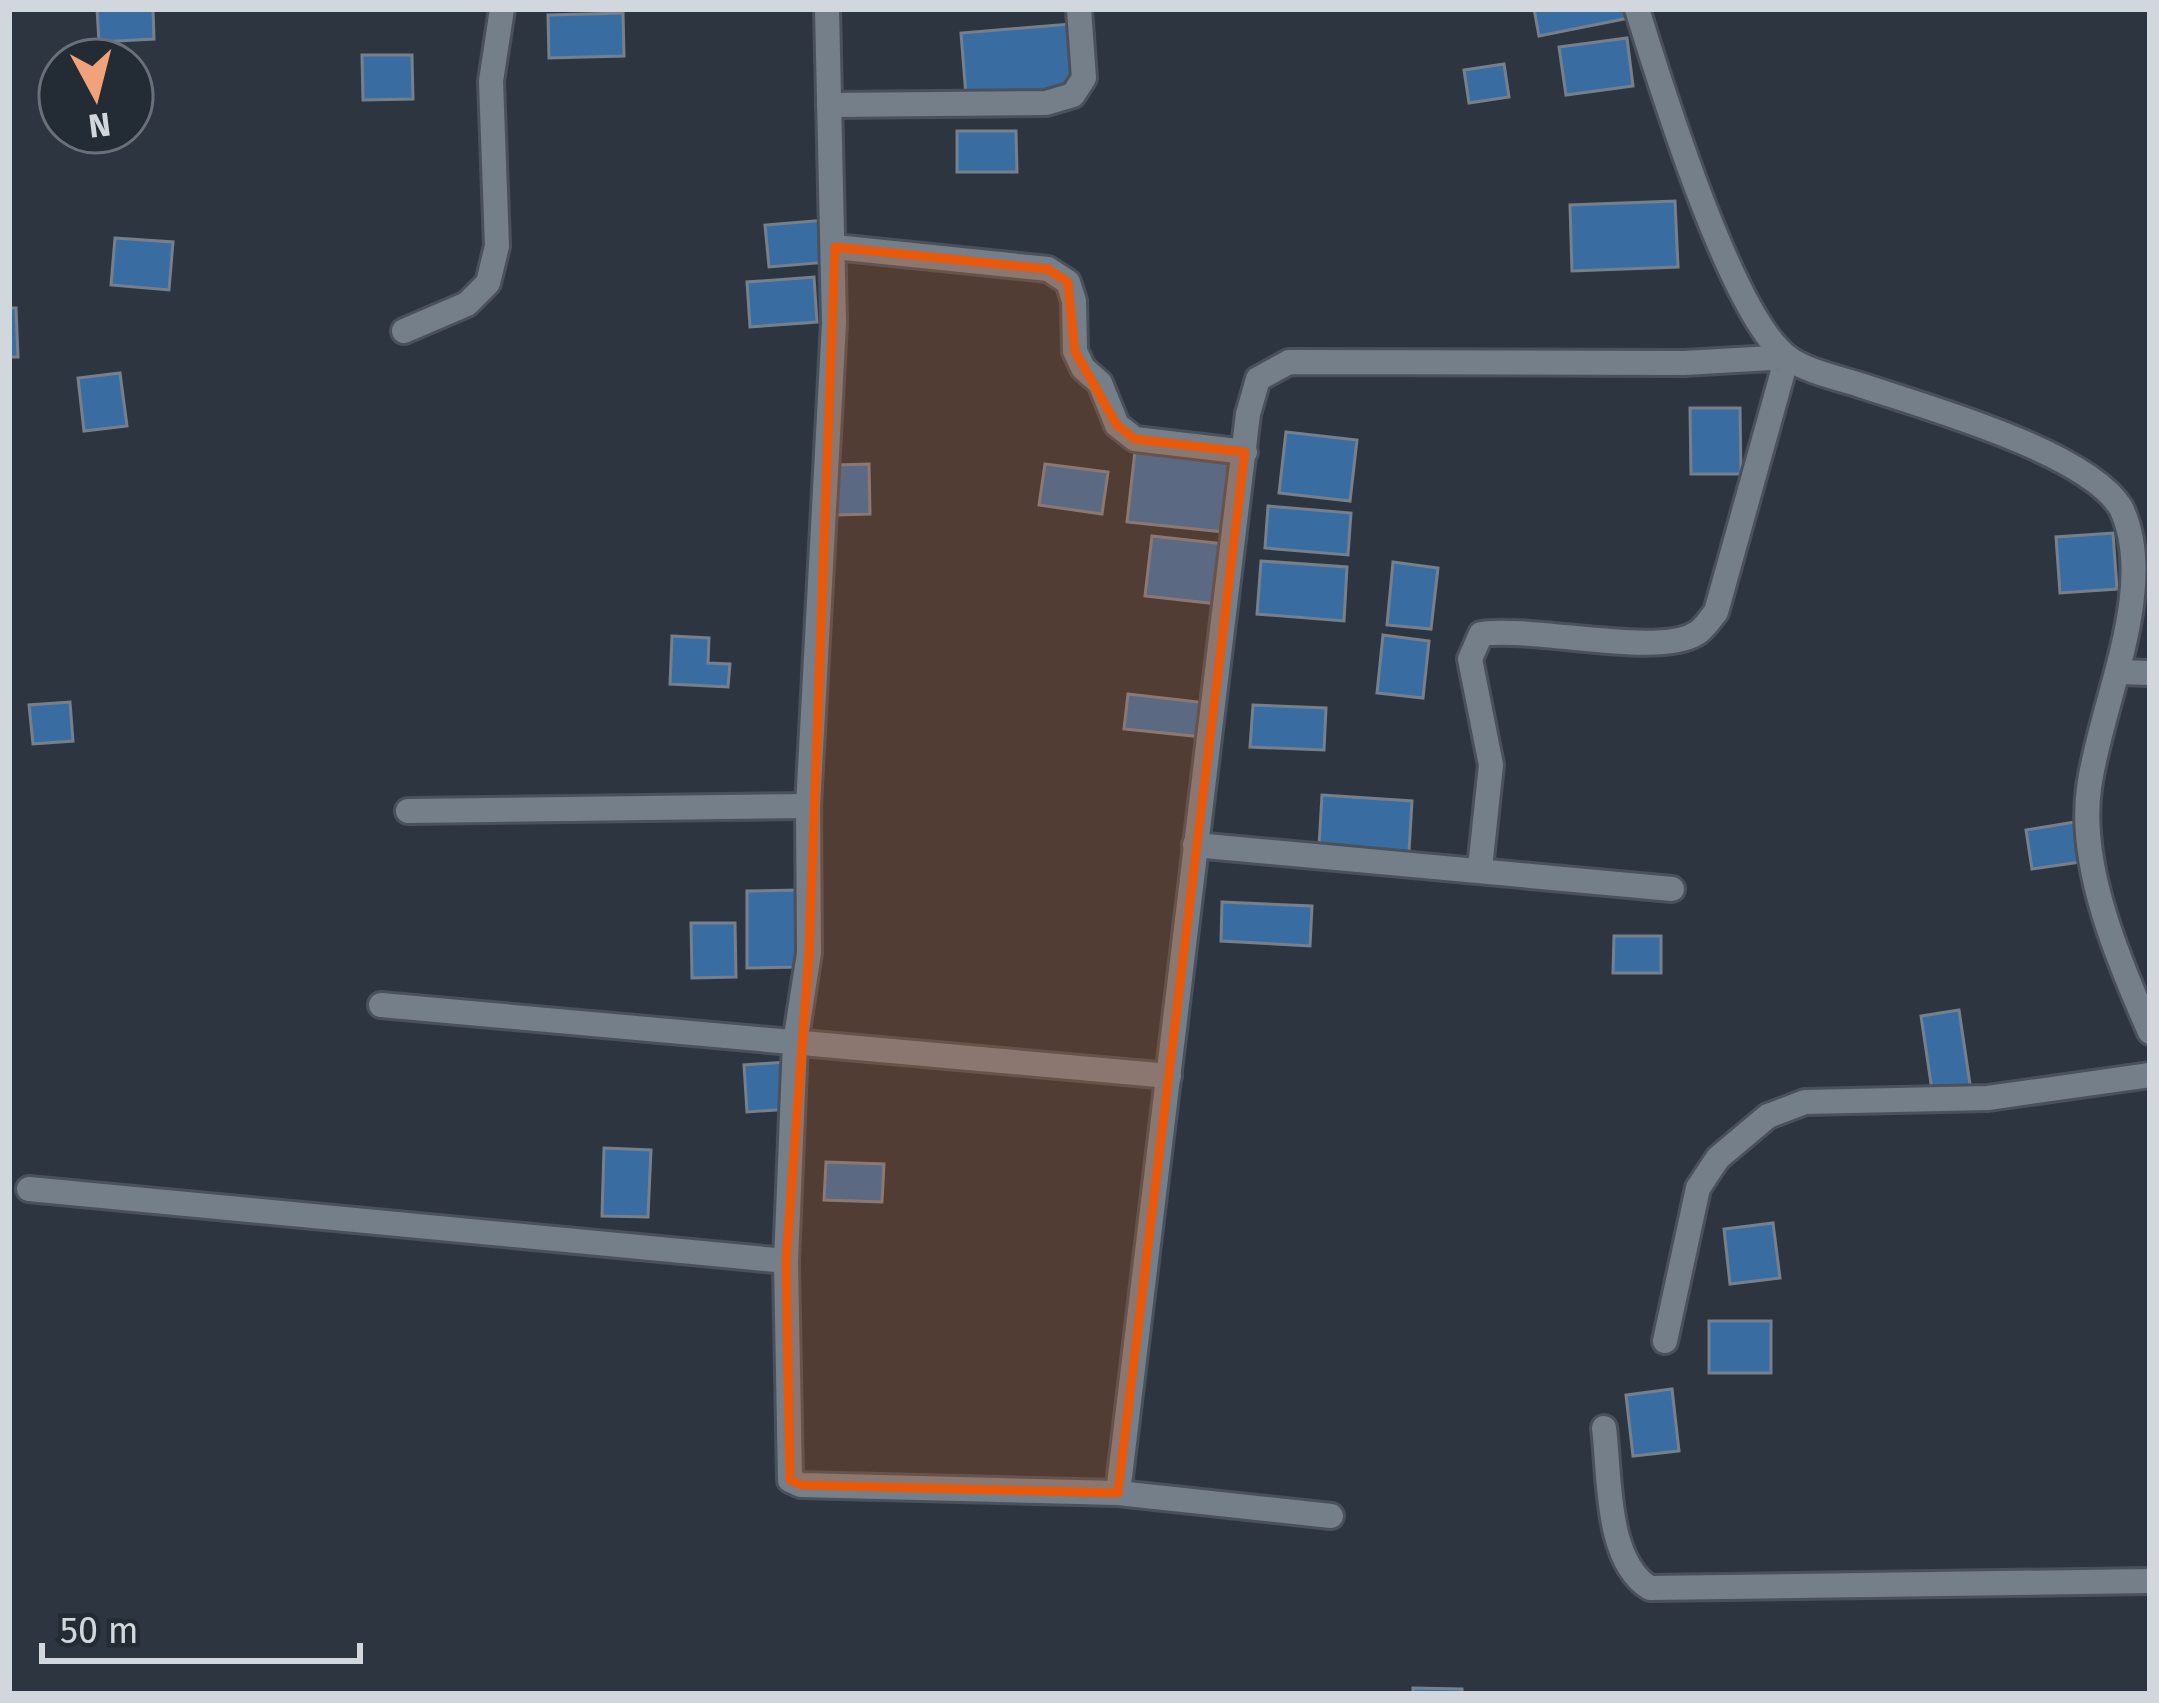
<svg xmlns="http://www.w3.org/2000/svg" width="2159" height="1703" font-family="'Fira Sans',sans-serif">
<rect width="100%" height="100%" fill="#2d3640"/>
<g fill="#396da2" stroke="#76808c" stroke-width="3">
<path d="M97 9H153L154 39 99 42Z"/>
<path d="M1534 9H1628L1629 18 1539 36Z"/>
<path d="M623 13 624 56 549 58 548 15Z"/>
<path d="M1070 24 1074 88 966 96 961 33Z"/>
<path d="M1627 38 1633 86 1566 95 1559 47Z"/>
<path d="M362 55H412L413 99 363 100Z"/>
<path d="M1504 64 1509 97 1469 103 1464 70Z"/>
<path d="M957 131H1016L1017 172H957Z"/>
<path d="M1675 201 1678 267 1572 271 1570 205Z"/>
<path d="M825 220 829 262 769 267 765 225Z"/>
<path d="M115 238 173 242 169 290 111 285Z"/>
<path d="M814 277 817 322 750 327 747 282Z"/>
<path d="M9 308H16L18 357H9Z"/>
<path d="M120 373 127 426 84 431 78 378Z"/>
<path d="M1690 408H1740L1741 474H1691Z"/>
<path d="M1286 432 1357 440 1350 501 1279 493Z"/>
<path d="M1135 451 1241 463 1234 533 1127 522Z"/>
<path d="M869 464 870 514 837 515 836 465Z"/>
<path d="M1045 464 1108 472 1102 514 1039 505Z"/>
<path d="M1268 506 1351 513 1348 555 1265 548Z"/>
<path d="M2113 533 2117 589 2060 593 2056 537Z"/>
<path d="M1152 536 1225 544 1218 604 1145 596Z"/>
<path d="M1261 561 1347 567 1344 621 1257 614Z"/>
<path d="M1393 562 1438 568 1431 629 1387 625Z"/>
<path d="M1383 635 1429 641 1423 698 1377 693Z"/>
<path d="M672 636 709 638 708 663 730 664 728 687 670 684Z"/>
<path d="M1128 694 1207 703 1203 737 1124 729Z"/>
<path d="M70 702 73 741 33 744 29 705Z"/>
<path d="M1253 705 1326 708 1324 750 1250 747Z"/>
<path d="M1322 795 1412 801 1409 852 1319 846Z"/>
<path d="M2075 822 2081 862 2032 869 2026 830Z"/>
<path d="M799 890 800 967 747 968V891Z"/>
<path d="M1222 902 1312 906 1310 946 1221 941Z"/>
<path d="M691 923H735L736 977 692 978Z"/>
<path d="M1614 936H1661V973H1613Z"/>
<path d="M1959 1010 1971 1091 1933 1097 1921 1016Z"/>
<path d="M786 1062 789 1109 747 1112 744 1065Z"/>
<path d="M604 1148 651 1150 648 1217 602 1216Z"/>
<path d="M826 1162 884 1164 882 1202 824 1200Z"/>
<path d="M1773 1223 1780 1278 1730 1284 1724 1229Z"/>
<rect x="1709" y="1321" width="62" height="52"/>
<path d="M1672 1389 1679 1451 1633 1456 1626 1395Z"/>
<path d="M1413 1688 1462 1689V1694H1413Z"/>
</g>
<g fill="none" stroke-linecap="round" stroke-linejoin="round">
<defs>
<g id="minor">
<path d="M827 9 834 323 808 806 809 953 795 1043 786 1261 790 1480 801 1485 1118 1493 1331 1516"/>
<path d="M1637 9C1660 83 1730 313 1787 357 1807 372 1839 378 1863 386 1926 407 2087 452 2121 508 2159 587 2100 704 2089 788 2078 866 2119 962 2150 1032"/>
<path d="M829 105 1046 103 1073 95 1084 78 1079 9"/>
<path d="M835 247 1048 269 1068 282 1074 301 1075 351 1083 368 1100 383 1117 425 1135 439 1245 452"/>
<path d="M404 331 467 304 488 283 497 246 491 81 502 9"/>
<path d="M2120 672 2150 673"/>
<path d="M408 811 808 806"/>
<path d="M1195 845 1672 889"/>
<path d="M381 1005 1169 1076"/>
<path d="M29 1189 786 1261"/>
<path d="M1665 1341 1698 1188 1718 1158 1768 1116 1805 1102 1988 1098 2150 1075"/>
<path d="M1604 1428C1610 1474 1605 1561 1650 1588L2150 1581"/>
<path d="M1118 1493 1248 414 1258 379 1289 362 1684 363 1787 357 1716 612C1711 618 1704 629 1697 633 1659 658 1535 626 1481 634L1470 659 1491 765 1480 868"/>
</g>
</defs>
<use href="#minor" stroke="#4a515a" stroke-width="30"/>
<use href="#minor" stroke="#757f8a" stroke-width="24"/>
</g>
<path fill="#e8590c" fill-opacity="0.2" stroke="#e8590c" stroke-width="9" stroke-linejoin="round" d="M835 247 1048 269 1068 282 1075 351 1117 425 1135 439 1245 452 1118 1493 801 1485 790 1480 786 1261 809 953Z"/>
<rect width="2159" height="1703" fill="none" stroke="#d2d7de" stroke-width="24"/>
<g transform="translate(96 96) rotate(173)"><circle r="57" fill="#232c35" stroke="#697079" stroke-width="3"/>
<path d="M0-9L21 45L0 30L-21 45Z" fill="#f1a27b"/>
<text y="-18" font-size="33" font-weight="bold" text-anchor="middle" fill="#d2d7de">N</text>
</g>
<path d="M42 1643v18h318v-18" fill="none" stroke="#d2d7de" stroke-width="6"/>
<text x="60" y="1643" font-size="36" fill="#d2d7de" stroke="#232c35" stroke-width="9" paint-order="stroke">50 m</text>
</svg>
